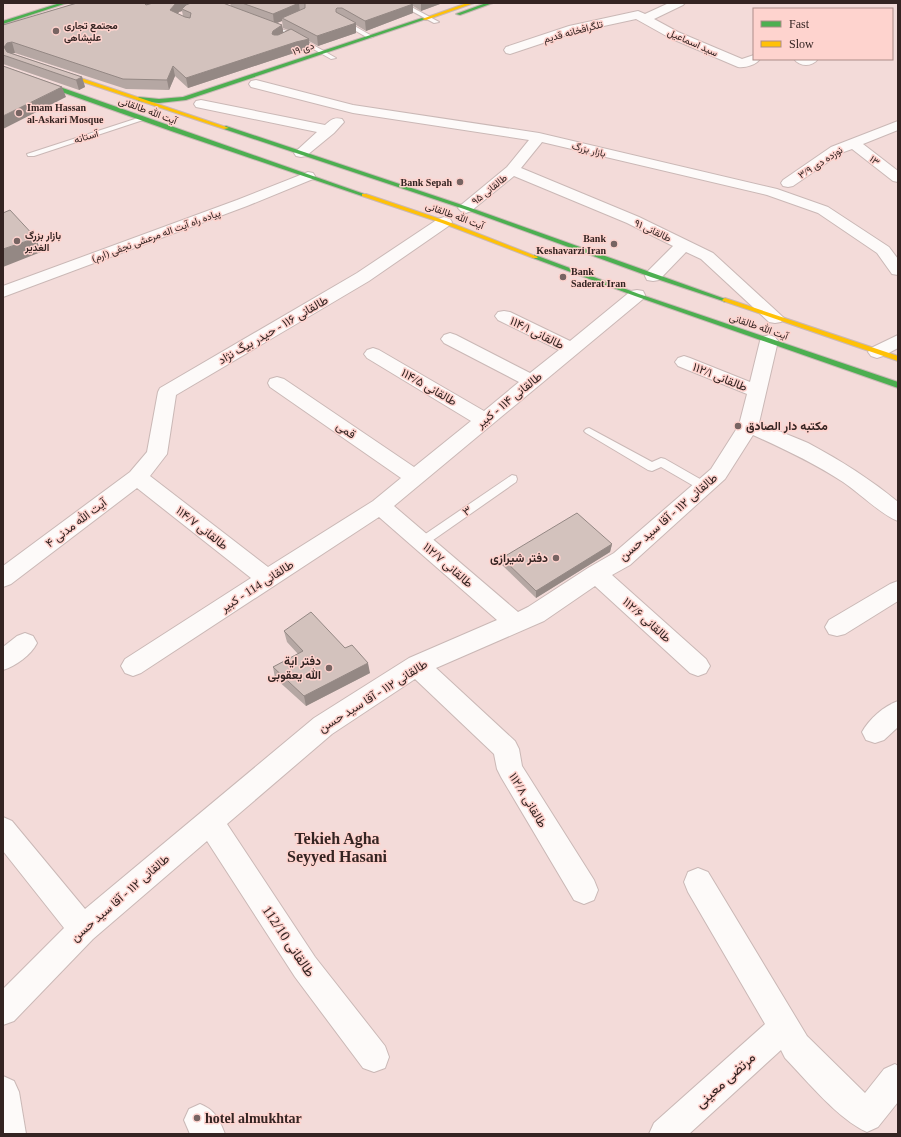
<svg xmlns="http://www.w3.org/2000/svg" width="901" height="1137" font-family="'Times New Roman',Vazirmatn,serif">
<rect width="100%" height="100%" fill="#f3dbd9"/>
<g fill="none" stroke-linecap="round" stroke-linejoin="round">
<defs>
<g id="lane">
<path d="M397 3H404L439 22 434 23Z"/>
<path d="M344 20 372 36 373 37 368 38 342 23 341 22Z"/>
<path d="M269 24 294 34 336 58 331 59 290 36 267 27 266 26Z"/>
<path d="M141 117 143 118V120L34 156H28L27 154Z"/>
<path d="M589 428 652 462 661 458 665 459 707 483 708 486 707 489H699L661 467 652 471 648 470 586 433 584 431 586 429Z"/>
<path d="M512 475 516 476 517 479 516 482 426 545H418L417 542 418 539Z"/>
</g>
<g id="street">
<path d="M669 3H685L683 5 654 19 678 32 742 59 754 55V59H760C756 65 745 68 738 67L670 38 636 19 576 32 510 54 506 53 504 50 506 47 569 26 638 11 645 14Z"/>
<path d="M794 59H818C812 67 800 67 794 59Z"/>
<path d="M256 80 353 105 539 133 777 189 828 207 889 247 898 259V275L892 274 877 253 818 213 767 195 542 142 521 168 639 217 713 253 784 318 781 322 775 323 769 322 701 259 686 252 659 280 653 281 647 280 645 276 647 272 673 246 627 223 514 176 471 211 466 213 461 211 458 208 461 205 507 167 529 140 353 113 251 87 249 84 251 81Z"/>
<path d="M201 100 325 125C331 120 334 117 342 119L344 122 334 133 306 156 301 157 296 156 294 153 317 132 196 107 194 104 196 101Z"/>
<path d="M898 121V130L863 144 898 171V182L893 181 852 149 841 153 793 186 788 187 783 186 781 183 783 180 831 147Z"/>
<path d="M308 172 313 173 315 176 313 179 247 206 3 297V286L237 200Z"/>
<path d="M444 217 450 219 452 222 450 225 369 281 176 395 167 454 150 476 268 567 373 501 401 478 270 387 268 383 270 379 277 377 284 379 414 467 471 421 367 358 364 354 367 350 373 348 379 350 484 411 519 382 444 343 441 339 444 335 450 333 456 335 530 373 559 350 498 320 495 316 498 312 504 311 510 312 570 341 631 291 637 290 643 291 645 295 643 299 394 506 518 612 528 607 588 568 614 553 711 469 739 425 747 394 678 366 675 362 678 358 684 356 690 358 750 382 760 341 763 337 769 335 775 337 778 341 759 423C775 430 792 436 808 443 840 460 870 479 898 502V521C883 516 858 492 843 482 814 463 784 449 753 435L725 479 630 565 612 575 706 659 710 666 706 673 698 676 690 673 595 586 544 621 436 668 515 741 519 749 522 766 594 880 598 890 594 900 584 904 574 900 501 777 497 769 494 754 415 679 332 734 227 824 315 957 385 1046 389 1057 385 1068 374 1072 363 1068 295 977 207 841 93 939 14 1021 3 1025V989L64 928 3 851V817L12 821 85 909 314 718 409 658 497 620 379 517 141 673 133 676 125 673 121 666 125 659 251 578 137 488 11 584 3 587V566L130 472 147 452 158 392 160 388 357 273 438 219Z"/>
<path d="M898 335V348L883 356 877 358 871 356 868 352 871 348Z"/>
<path d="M898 581V601L845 634 837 636 829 634 825 627 829 620 890 584Z"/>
<path d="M25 633 33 636 37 643C31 655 16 666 3 670V647L17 636Z"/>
<path d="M898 701V727L884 740 875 743 866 740 862 732C869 719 884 706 898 701Z"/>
<path d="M698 868 708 872 807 1036 865 1093 884 1069 895 1064 898 1066V1102L878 1127 867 1132C839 1120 807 1081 785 1058L781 1050 689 1134H649L654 1123 765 1024 688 892 684 882 688 872Z"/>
<path d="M3 1076 14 1081 19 1092 26 1134H3Z"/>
<path d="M200 1104C215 1110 219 1119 225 1134H190L184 1120 189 1109Z"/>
</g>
<g id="fast">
<path d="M60 3H67L3 24V21Z"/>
<path d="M486 3H493L460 15 456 14Z"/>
<path d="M422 18 426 19 186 100 159 103 139 101 136 99 139 97 159 99 183 97Z"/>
<path d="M3 67 367 195 362 196 174 132 3 71Z"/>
<path d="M226 126 468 207 728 300 725 302 723 301 651 277 464 209 224 129V127Z"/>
<path d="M535 255 639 294 898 382V388L635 296 533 258 532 257Z"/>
</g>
<g id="slow">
<path d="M467 3H474L426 20 422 19Z"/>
<path d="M53 70H57L229 128 224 129 53 72Z"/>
<path d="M362 194H366L446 221 538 257 537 258H533L442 223 362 196Z"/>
<path d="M725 298 898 356V361L723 301 722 300Z"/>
</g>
</defs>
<use href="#lane" stroke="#cab8b6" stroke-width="2"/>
<use href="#street" stroke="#cab8b6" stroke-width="2"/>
<use href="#fast" stroke="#cab8b6" stroke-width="2"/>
<use href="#slow" stroke="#cab8b6" stroke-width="2"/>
<use href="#lane" fill="#fdfaf9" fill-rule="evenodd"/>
<use href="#street" fill="#fdfaf9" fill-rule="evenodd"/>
<use href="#fast" fill="#4caf50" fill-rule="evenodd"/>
<use href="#slow" fill="#ffc107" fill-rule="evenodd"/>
</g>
<g fill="#b5a7a3" fill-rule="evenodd">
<path d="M77 3H226L224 4 231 6 230 3H440V4L421 11 413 6V13L366 31 356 25V33L318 46 309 41 310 49 297 52 188 88 175 76 169 90 126 89 15 53H11L82 77 85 87 79 90 3 64V25ZM182 11 183 16 178 14 179 12ZM282 21 283 28 288 30 283 33 282 25 277 23Z"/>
<path d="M612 544 610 552 536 598 502 565V558Z"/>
<path d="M284 631 345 648 370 673 306 706 275 678 273 667 298 654 287 642Z"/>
</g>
<g fill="#948884">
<path d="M176 3H199L182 9V11L179 12 173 20 170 10Z"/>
<path d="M299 3 300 13 282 18V21L274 24 273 14Z"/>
<path d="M421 3H440V4L421 11Z"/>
<path d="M413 4V13L366 31 365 21Z"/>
<path d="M356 23V33L318 46 317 36Z"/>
<path d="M282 25 284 35 274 41 272 34 273 31Z"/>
<path d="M309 39 310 49 297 52 188 88 186 78 296 42Z"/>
<path d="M12 42 15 53 11 54 8 57 4 47 7 43Z"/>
<path d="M173 66 175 76 169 90 167 80Z"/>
<path d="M82 77 85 87 79 90 76 80Z"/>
<path d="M62 87 66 97 3 129V116Z"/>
<path d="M36 238 41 252 3 267V249Z"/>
<path d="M612 544 610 552 536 598V591Z"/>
<path d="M368 663 370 673 306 706 304 696Z"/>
</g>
<g fill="#d3c2bd" stroke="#948884">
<path d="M77 3H144L146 5 153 3H176L170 10 185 17 190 18 191 13 182 9 186 5 191 3H223L282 25 273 31 272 34 274 35H278L291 29 309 39 296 42 186 78 173 66 167 80 123 79 12 42 7 43 4 47 7 52 82 77 76 80 3 55V25Z"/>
<path d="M242 3H299L273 14Z"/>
<path d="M304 3H412L413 4 365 21 342 8H337L336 9V12L356 23 317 36 282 18 305 8V4Z"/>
<path d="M3 66 62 87 3 116Z"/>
<path d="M10 210 36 238 3 249V213Z"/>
<path d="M577 513 612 544 536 591 502 558Z"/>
<path d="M311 612 345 648 352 645 368 663 304 696 273 667 303 651 284 631Z"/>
</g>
<g fill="#776462" stroke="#fed3ce" stroke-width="1.5">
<circle cx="56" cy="31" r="4"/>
<circle cx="19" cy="113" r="4"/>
<circle cx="460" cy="182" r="4"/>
<circle cx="17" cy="241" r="4"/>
<circle cx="614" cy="244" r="4"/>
<circle cx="563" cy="277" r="4"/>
<circle cx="738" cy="426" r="4"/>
<circle cx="556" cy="558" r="4"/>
<circle cx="329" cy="668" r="4"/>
<circle cx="197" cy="1118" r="4"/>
</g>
<g text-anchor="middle" stroke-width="3" stroke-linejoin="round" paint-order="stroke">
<g font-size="10" font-weight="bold" fill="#342422" stroke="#fed3ce" text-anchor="start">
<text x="64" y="29">مجتمع تجاری<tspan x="64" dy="12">علیشاهی</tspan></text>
<text x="27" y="111">Imam Hassan<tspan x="27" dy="12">al-Askari Mosque</tspan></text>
<text x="452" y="186" text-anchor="end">Bank Sepah</text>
<text x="25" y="239">بازار بزرگ<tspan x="25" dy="12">الغدیر</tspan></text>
<text x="606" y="242" text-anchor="end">Bank<tspan x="606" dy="12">Keshavarzi Iran</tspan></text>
<text x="571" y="275">Bank<tspan x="571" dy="12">Saderat Iran</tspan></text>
</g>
<g font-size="10" fill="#342422" stroke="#fed3ce">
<text transform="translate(573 31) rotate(-15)" y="4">تلگرافخانه قدیم</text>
<text transform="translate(693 42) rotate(24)" y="4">سید اسماعیل</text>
<text transform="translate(303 48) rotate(-18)" y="4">۱۹ دی</text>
<text transform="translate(148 110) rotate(20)" y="4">آیت الله طالقانی</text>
<text transform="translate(86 136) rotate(-17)" y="4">آستانه</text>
<text transform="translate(589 149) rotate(14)" y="4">بازار بزرگ</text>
<text transform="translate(875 160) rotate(38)" y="4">۱۳</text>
<text transform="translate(820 162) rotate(-33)" y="4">نوزده دی ۳/۹</text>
<text transform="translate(489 189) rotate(-39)" y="4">طالقانی ۹۵</text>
<text transform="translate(455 215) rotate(20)" y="4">آیت الله طالقانی</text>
<text transform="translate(653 230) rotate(25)" y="4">طالقانی ۹۱</text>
<text transform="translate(156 235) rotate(-20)" y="4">پیاده راه آیت اله مرعشی نجفی (ارم)</text>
<text transform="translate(759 326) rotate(19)" y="4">آیت الله طالقانی</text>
</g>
<g font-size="12" fill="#342422" stroke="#fed3ce">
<text transform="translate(273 330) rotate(-30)" y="4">طالقانی ۱۱۶ - حیدر بیگ نژاد</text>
<text transform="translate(537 333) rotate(26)" y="4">طالقانی ۱۱۴/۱</text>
<text transform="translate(720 377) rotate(22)" y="4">طالقانی ۱۱۲/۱</text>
<text transform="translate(429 387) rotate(30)" y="4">طالقانی ۱۱۴/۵</text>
<text transform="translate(509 400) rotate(-39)" y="4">طالقانی ۱۱۴ - کبیر</text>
<text transform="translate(346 430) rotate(34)" y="4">قمی</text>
<text transform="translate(467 511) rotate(-35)" y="4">۳</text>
<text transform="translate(668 517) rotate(-41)" y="4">طالقانی ۱۱۲ - آقا سید حسن</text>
<text transform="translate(76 523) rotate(-37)" y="4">۴ آیت الله مدنی</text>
<text transform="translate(202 528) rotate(38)" y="4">طالقانی ۱۱۴/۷</text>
<text transform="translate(448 565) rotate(41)" y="4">طالقانی ۱۱۲/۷</text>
<text transform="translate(257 586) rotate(-33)" y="4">طالقانی 114 - کبیر</text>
<text transform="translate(647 620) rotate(42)" y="4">طالقانی ۱۱۲/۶</text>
<text transform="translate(373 696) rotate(-32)" y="4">طالقانی ۱۱۲ - آقا سید حسن</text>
<text transform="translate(528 800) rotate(59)" y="4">طالقانی ۱۱۲/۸</text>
<text transform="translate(120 898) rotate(-41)" y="4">طالقانی ۱۱۲ - آقا سید حسن</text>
</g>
<g font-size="12" font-weight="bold" fill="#342422" stroke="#fed3ce" text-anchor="end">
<text x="746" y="430" text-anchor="start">مکتبه دار الصادق</text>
<text x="548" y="562">دفتر شیرازی</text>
<text x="321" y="665">دفتر ایة<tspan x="321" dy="14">الله یعقوبی</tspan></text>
</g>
<g font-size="14" fill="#342422" stroke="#fed3ce">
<text transform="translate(289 941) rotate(56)" y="5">طالقانی 112/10</text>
<text transform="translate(725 1080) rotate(-42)" y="5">مرتضی معینی</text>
</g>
<g font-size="14" font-weight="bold" fill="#342422" stroke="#fed3ce" text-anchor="start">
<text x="205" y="1123">hotel almukhtar</text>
</g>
<g font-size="16" font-weight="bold" fill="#342422" stroke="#fed3ce">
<text x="337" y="844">Tekieh Agha<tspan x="337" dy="18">Seyyed Hasani</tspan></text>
</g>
</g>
<rect width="901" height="1137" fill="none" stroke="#342422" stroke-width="8"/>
<rect x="753" y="8" width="140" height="52" fill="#fed3ce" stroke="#ad8d89"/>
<rect x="761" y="21" width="20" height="6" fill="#4caf50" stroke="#ad8d89"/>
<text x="789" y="28" font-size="12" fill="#342422">Fast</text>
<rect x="761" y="41" width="20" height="6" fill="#ffc107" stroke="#ad8d89"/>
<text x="789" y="48" font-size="12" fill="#342422">Slow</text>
</svg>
